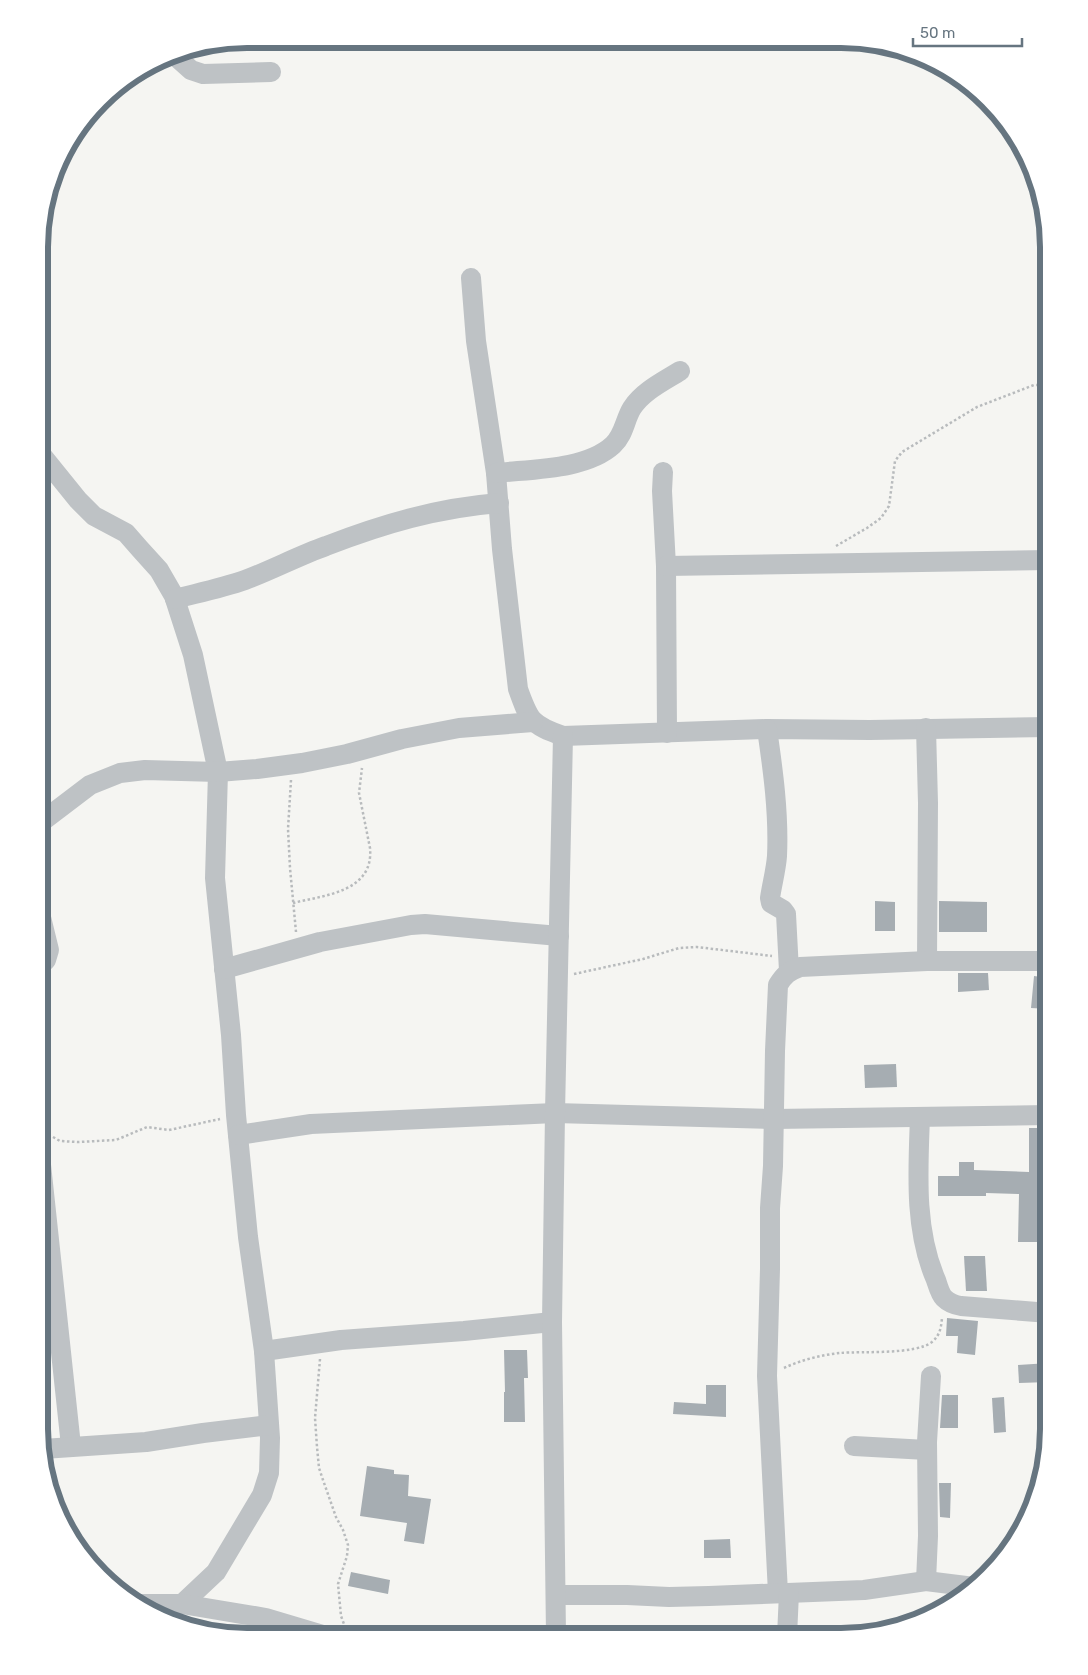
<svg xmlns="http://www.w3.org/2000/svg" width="1088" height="1675" font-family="Rubik,sans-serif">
<rect width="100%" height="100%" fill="#f5f5f2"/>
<g fill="#a6adb2">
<path d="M875 901 895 902V931H875Z"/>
<path d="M939 901 987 902V932H939Z"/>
<path d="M958 973H988L989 990 958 992Z"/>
<path d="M1034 976 1049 978V1009L1031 1008Z"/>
<path d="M896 1064 897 1087 865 1088 864 1065Z"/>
<path d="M1029 1128H1047V1195H1042L1041 1242H1018L1019 1194 986 1193V1196H938V1176H959V1162H974V1170L1029 1172Z"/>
<path d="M964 1256H985L987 1291H966Z"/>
<path d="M947 1318 978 1321 975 1355 957 1353 958 1336H946Z"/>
<path d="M504 1350H527L528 1378H524L525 1422H504V1392H505Z"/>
<path d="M1049 1363V1382L1019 1383 1018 1365Z"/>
<path d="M706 1385H726V1417L673 1414 674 1402 706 1404Z"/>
<path d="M942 1395H958V1428H940Z"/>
<path d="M1004 1397 1006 1432 994 1433 992 1398Z"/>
<path d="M367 1466 394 1470V1474L409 1475 408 1496 431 1499 424 1544 404 1541 407 1523 360 1516Z"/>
<path d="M939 1483H951L950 1518 940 1517Z"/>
<path d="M730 1539 731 1558H704V1540Z"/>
<path d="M351 1572 390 1580 388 1594 348 1586Z"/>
</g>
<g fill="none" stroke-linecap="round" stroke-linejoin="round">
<g stroke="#b8bbbd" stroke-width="2.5" stroke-dasharray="2.5 2.5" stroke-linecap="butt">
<path d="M1025 152 1026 160 1035 175"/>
<path d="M836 546 867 528 881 518 889 506 895 461 902 452 977 407 1034 385H1049"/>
<path d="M291 780 288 829 290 868 296 932"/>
<path d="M293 903C325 895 374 892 370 848L359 793 362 768"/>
<path d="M574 974 643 959 679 948 697 947 772 956"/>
<path d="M53 1137 60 1141 78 1142 116 1140 147 1127 169 1130 220 1119"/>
<path d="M320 1359 315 1418 317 1447 319 1468 323 1480 336 1517 343 1530 348 1545 347 1556 338 1584 341 1616 348 1635"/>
<path d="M784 1368C801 1360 821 1355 840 1353 863 1351 915 1355 932 1342 940 1335 941 1328 942 1318"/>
</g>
<g stroke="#bec2c5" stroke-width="20">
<path d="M172 53 191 70 203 74 271 72"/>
<path d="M471 278 476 341 496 473 502 549 518 689C529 720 531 725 563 736L767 729 870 730 1049 727"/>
<path d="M40 453 78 500 94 516 126 533 140 549 159 570 174 596 193 655 218 772 215 878 231 1035 236 1115 248 1237 264 1351 270 1438 269 1473 262 1495 216 1572 182 1604"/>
<path d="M663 472 662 491 666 566 667 733"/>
<path d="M496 473C531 469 586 470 613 445 624 435 625 419 632 408 643 391 664 381 680 371"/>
<path d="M666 566 1049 560"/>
<path d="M175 599C198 593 222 588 245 580 272 570 298 556 326 546 383 524 437 508 499 503"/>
<path d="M926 728 928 803 927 961"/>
<path d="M767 729C773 770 779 814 777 856 776 870 772 884 770 898L771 903 783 910 786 914 789 971"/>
<path d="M40 823 90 785 120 773 145 770 218 772 257 769 302 763 347 754 402 739 459 728 533 722"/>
<path d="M39 967 46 960 49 950 39 909"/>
<path d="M224 969 320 942 411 925 425 924 559 936"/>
<path d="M920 1117C918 1171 914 1230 936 1280 938 1286 940 1294 944 1298 948 1302 955 1305 961 1306L1049 1313"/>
<path d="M238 1135 311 1124 555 1113 774 1119 1049 1115"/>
<path d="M39 1146 71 1446"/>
<path d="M264 1351 341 1340 464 1331 552 1322"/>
<path d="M854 1446 927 1450"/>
<path d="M43 1449 146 1442 203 1433 269 1425"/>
<path d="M926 1581 928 1536 927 1442 931 1376"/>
<path d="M778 1593 767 1376 770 1269V1208L773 1166 775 1051 778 985C784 975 789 971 800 967L927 961H1049"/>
<path d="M556 1595H627L669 1597 709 1596 864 1590 926 1581 974 1587"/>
<path d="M138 1604H182L266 1618 323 1635"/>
<path d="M556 1635 552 1322 555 1113 563 736"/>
<path d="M787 1636 789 1593"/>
</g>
</g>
<path d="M0 0H1088V1675H0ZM247 48H841A199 199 0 0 1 1040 247V1429A199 199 0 0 1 841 1628H247A199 199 0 0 1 48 1429V247A199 199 0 0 1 247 48Z" fill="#fff" fill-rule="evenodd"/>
<path fill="none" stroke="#667580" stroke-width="6" d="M247 48H841A199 199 0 0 1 1040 247V1429A199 199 0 0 1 841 1628H247A199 199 0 0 1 48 1429V247A199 199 0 0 1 247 48Z"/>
<path d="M913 38v8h109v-8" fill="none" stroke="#667580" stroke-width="2.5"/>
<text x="920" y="38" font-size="15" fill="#667580" stroke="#ffffff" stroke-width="4" paint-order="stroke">50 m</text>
</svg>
